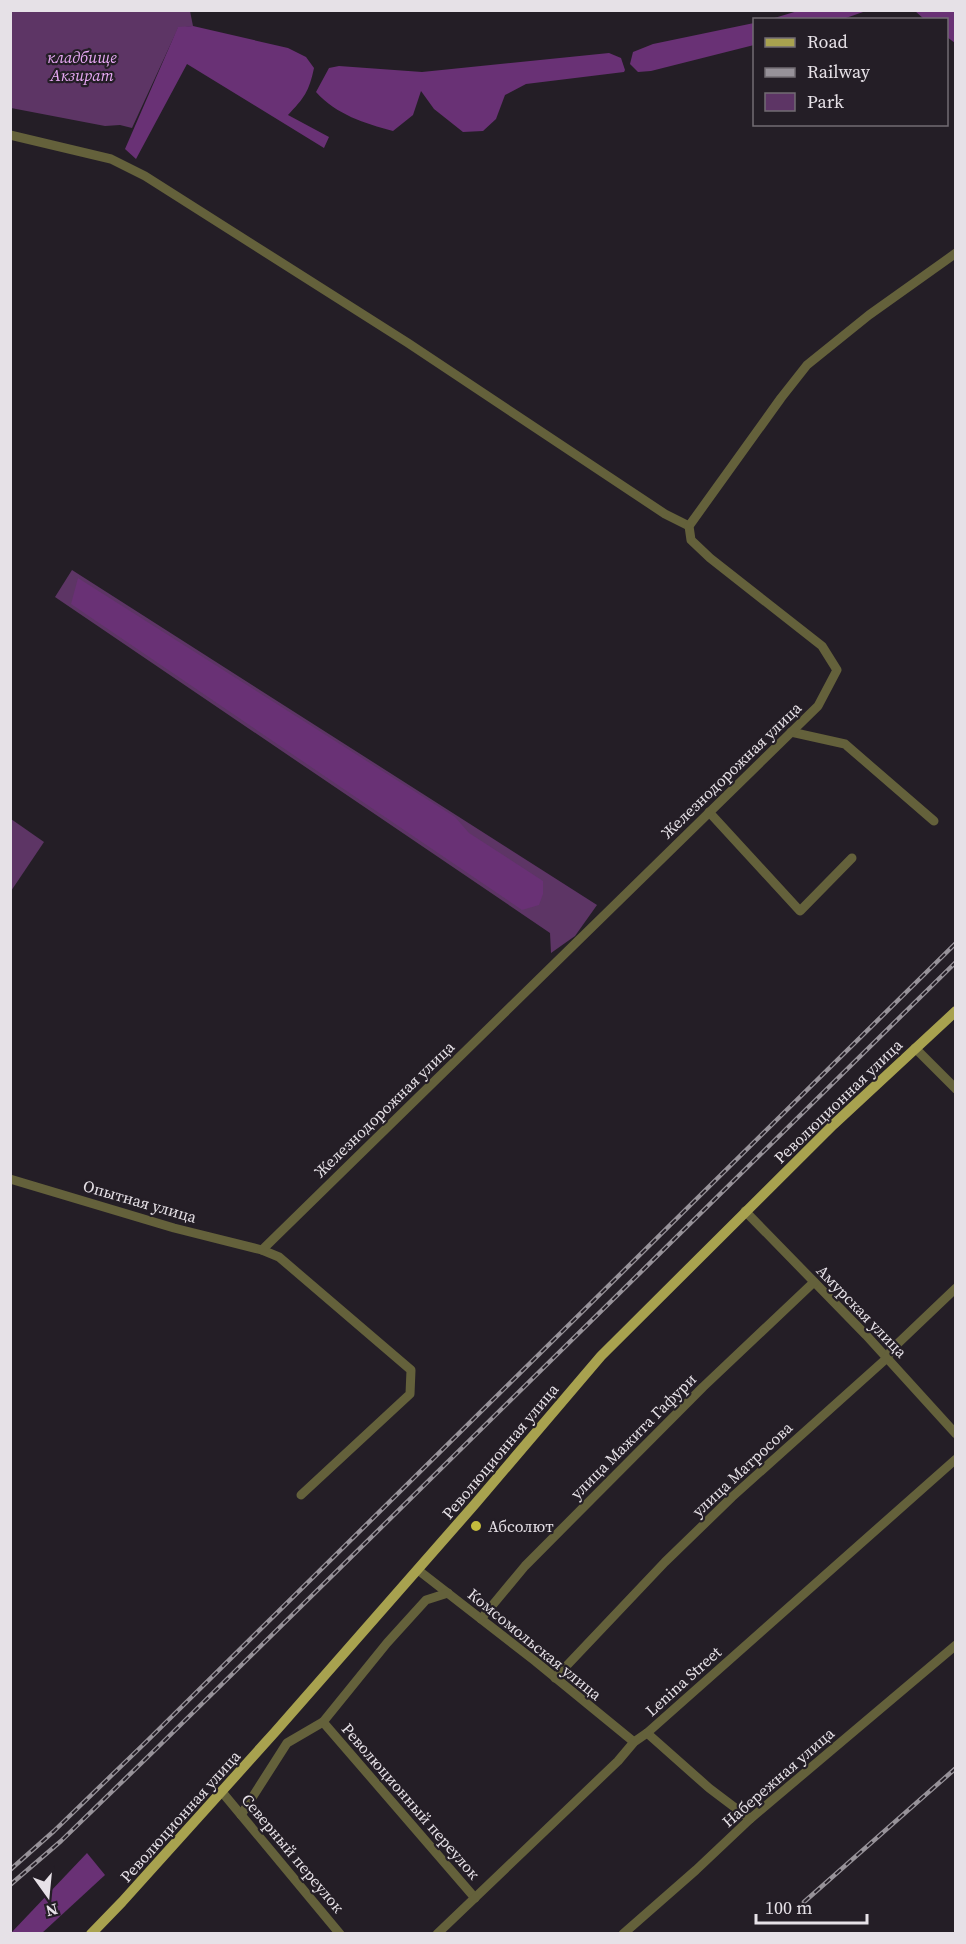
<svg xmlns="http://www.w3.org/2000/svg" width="966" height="1944" font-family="'Source Serif 4',serif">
<rect width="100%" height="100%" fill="#241e26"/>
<g fill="#5d3565">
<path d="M10 11H190L193 26 178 28 132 128 120 125 105 126 11 108Z"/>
<path d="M72 570 597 905 575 936 551 953 550 933 55 597Z"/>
<path d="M11 819 44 842 11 891Z"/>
</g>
<g fill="#693175">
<path d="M801 10H866V11L843 19H771Z"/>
<path d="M915 11H955V43L947 37 946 20 924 19Z"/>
<path d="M754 23V45L651 71 638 72 630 64 633 52 653 44Z"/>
<path d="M193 26 288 48 306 57 314 68C309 92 304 98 288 115L329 137 324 148 187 64 136 159 125 149 178 27Z"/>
<path d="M609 53 621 58 625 70 624 72 526 84 505 95 496 119 483 131 463 132 434 109 421 91 413 115 393 131C364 123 337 115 316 92L329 68 339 66 422 72Z"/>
<path d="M78 578 455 817 469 833 543 881V894L539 905 522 910 71 604Z"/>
<path d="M87 1853 105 1875 42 1933H11Z"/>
</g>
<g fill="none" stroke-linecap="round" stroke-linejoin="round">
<g stroke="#64613b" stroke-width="9">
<path d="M10 135 111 159 145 176 408 343 665 514 689 526"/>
<path d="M791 732 845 744 934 821"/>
<path d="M709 812 800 911 852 858"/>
<path d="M915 1048 956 1089"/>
<path d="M10 1179 174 1228 262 1250 279 1257 411 1370 410 1394 301 1495"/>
<path d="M745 1211 866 1335 956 1434"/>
<path d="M262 1250 818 706 837 670 822 646 710 558 691 540 689 526 781 398 807 365 869 315 956 253"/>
<path d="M418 1570 535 1661 634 1742"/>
<path d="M481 1619 525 1566 703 1387 814 1282"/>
<path d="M555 1678 665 1562 732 1497 887 1358 892 1349 956 1288"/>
<path d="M323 1722 475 1898"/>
<path d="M647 1733 709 1788 750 1819"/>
<path d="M222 1792 340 1934"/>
<path d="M241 1815 287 1743 323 1722 387 1643 426 1600 448 1593"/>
<path d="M437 1934 618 1761 634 1742 647 1733 956 1459"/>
<path d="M623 1934 696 1870 750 1819 956 1645"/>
</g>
<path stroke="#a8a24f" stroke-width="10" d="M91 1934 122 1902 275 1732 475 1504 601 1356 833 1125 956 1011"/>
<defs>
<g id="rail">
<path d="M10 1870 54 1831 145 1743 956 943"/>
<path d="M10 1885 61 1841 160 1745 956 962"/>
<path d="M804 1902 956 1768"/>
</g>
</defs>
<use href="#rail" stroke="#979299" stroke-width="4.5"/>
<use href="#rail" stroke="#241e26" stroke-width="2" stroke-dasharray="7" stroke-linecap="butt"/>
</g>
<circle fill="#c5bc3d" stroke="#241e26" stroke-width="2" cx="476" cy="1526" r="6"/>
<g text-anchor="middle" stroke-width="4.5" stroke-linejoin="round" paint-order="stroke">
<g font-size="16" font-style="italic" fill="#eaabf7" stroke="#241e26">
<text x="82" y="63">кладбище<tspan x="82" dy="18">Акзират</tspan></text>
</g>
<g font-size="16" fill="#e6e1e7" stroke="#241e26">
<text transform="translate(731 770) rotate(-44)" y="6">Железнодорожная улица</text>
<text transform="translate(838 1101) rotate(-44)" y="6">Революционная улица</text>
<text transform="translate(384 1109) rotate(-44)" y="6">Железнодорожная улица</text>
<text transform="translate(140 1201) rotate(16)" y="6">Опытная улица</text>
<text transform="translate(862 1311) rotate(46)" y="6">Амурская улица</text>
<text transform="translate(633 1436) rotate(-45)" y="6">улица Мажита Гафури</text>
<text transform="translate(500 1451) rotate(-50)" y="6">Революционная улица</text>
<text transform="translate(742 1469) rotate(-43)" y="6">улица Матросова</text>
<text transform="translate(535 1644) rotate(39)" y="6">Комсомольская улица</text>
<text transform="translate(683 1681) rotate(-42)" y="6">Lenina Street</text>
<text transform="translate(778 1777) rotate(-41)" y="6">Набережная улица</text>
<text transform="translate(411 1801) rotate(49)" y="6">Революционный переулок</text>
<text transform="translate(180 1816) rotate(-48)" y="6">Революционная улица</text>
<text transform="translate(293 1853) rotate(50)" y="6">Северный переулок</text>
</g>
<g font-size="16" fill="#e6e1e7" stroke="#241e26" text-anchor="start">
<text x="488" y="1532">Абсолют</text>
</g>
</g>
<rect width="966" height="1944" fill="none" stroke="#e6e1e7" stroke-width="24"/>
<rect x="753" y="18" width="195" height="108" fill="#241e26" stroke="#726c73" stroke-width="1.5"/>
<rect x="765" y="38" width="30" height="9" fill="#a8a24f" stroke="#726c73" stroke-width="1.5"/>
<text x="807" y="48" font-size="18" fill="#e6e1e7">Road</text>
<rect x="765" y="68" width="30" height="9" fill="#979299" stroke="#726c73" stroke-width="1.5"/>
<text x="807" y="78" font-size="18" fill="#e6e1e7">Railway</text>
<rect x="765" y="93" width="30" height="18" fill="#5d3565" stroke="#726c73" stroke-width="1.5"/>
<text x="807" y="108" font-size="18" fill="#e6e1e7">Park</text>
<g transform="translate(48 1896) rotate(165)" stroke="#241e26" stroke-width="4.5" paint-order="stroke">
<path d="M0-4.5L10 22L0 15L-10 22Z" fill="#e6e1e7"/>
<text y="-9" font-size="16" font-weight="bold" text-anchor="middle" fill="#e6e1e7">N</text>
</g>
<path d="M756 1914v9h111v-9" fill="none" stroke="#e6e1e7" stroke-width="3"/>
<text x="765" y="1914" font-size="18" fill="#e6e1e7" stroke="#241e26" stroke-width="4.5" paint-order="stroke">100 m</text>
</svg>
